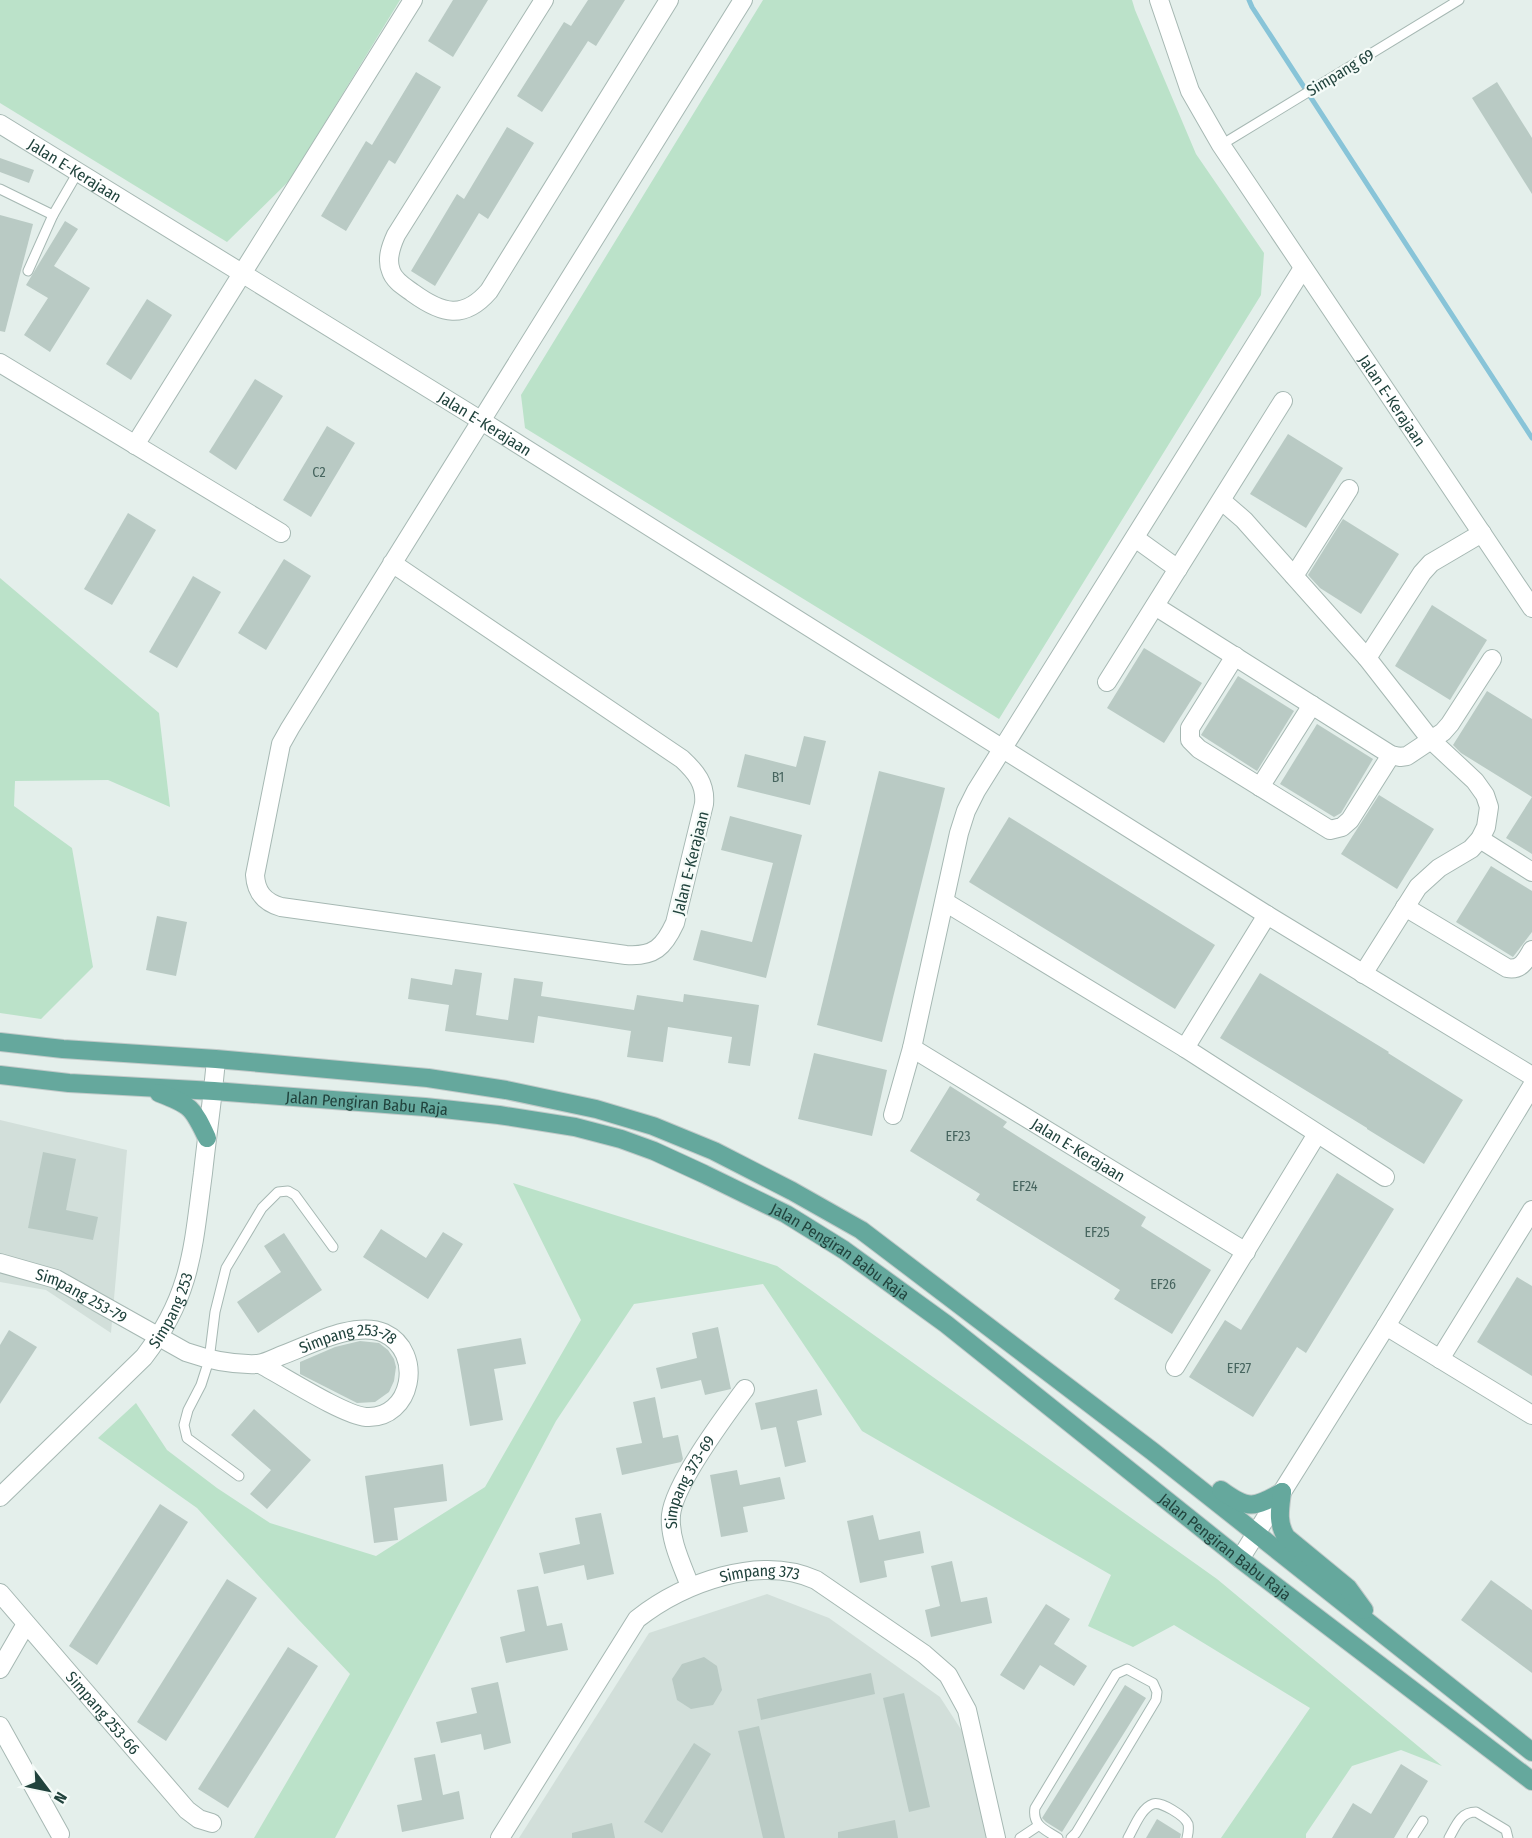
<svg xmlns="http://www.w3.org/2000/svg" width="1532" height="1838" font-family="'Fira Sans Condensed',sans-serif">
<rect width="100%" height="100%" fill="#e4efeb"/>
<g fill="#d2dfda">
<path d="M0 1120 127 1150 111 1333 46 1290 0 1282Z"/>
<path d="M767 1594 829 1618 940 1697 964 1734 987 1838H519L649 1633Z"/>
</g>
<g fill="#bbe2c9">
<path d="M0 0H400L290 180 227 242 0 103Z"/>
<path d="M763 0H1132L1135 10 1196 154 1264 253 1261 295 999 719 525 428 521 395Z"/>
<path d="M0 578 159 713 170 807 108 780 15 781 14 806 72 848 93 967 41 1019 0 1013Z"/>
<path d="M513 1183 777 1266 1217 1579 1442 1766 1401 1750 1352 1766 1306 1834V1838H1221L1310 1708 1174 1625 1133 1647 1088 1626 1111 1575 862 1431 763 1284 634 1304 556 1421 335 1838H254L350 1674 298 1619 197 1508 98 1438 136 1403 167 1450 217 1488 270 1523 376 1556 485 1487 581 1320Z"/>
</g>
<g fill="none" stroke-linecap="round" stroke-linejoin="round">
<path stroke="#88c4d8" stroke-width="5" d="M1249 0 1252 7 1532 438"/>
</g>
<g fill="#b9cac4">
<path d="M453 0H488L453 57 428 41Z"/>
<path d="M588 0H625L596 46 588 41 542 112 517 96 564 22 571 26Z"/>
<path d="M416 72 441 87 395 164 389 160 346 231 321 216 366 141 372 145Z"/>
<path d="M1497 82 1532 138V194L1472 98Z"/>
<path d="M507 127 534 143 488 219 479 213 435 286 411 271 457 194 464 199Z"/>
<path d="M0 158 34 170 29 183 0 172Z"/>
<path d="M0 215 33 224 5 332 0 331Z"/>
<path d="M65 221 78 229 54 266 90 288 50 352 24 335 48 298 26 285Z"/>
<path d="M147 299 172 315 131 380 106 364Z"/>
<path d="M255 379 283 396 236 470 209 452Z"/>
<path d="M327 426 355 443 311 517 283 500Z"/>
<path d="M1288 434 1343 468 1306 528 1250 494Z"/>
<path d="M128 513 156 530 112 605 84 589Z"/>
<path d="M1343 519 1399 554 1361 614 1320 588 1308 575Z"/>
<path d="M284 559 311 576 266 650 238 633Z"/>
<path d="M193 576 221 592 177 668 149 652Z"/>
<path d="M1432 605 1487 640 1450 700 1395 666Z"/>
<path d="M1144 648 1202 683 1164 743 1107 708Z"/>
<path d="M1238 676 1294 711 1257 771 1201 735Z"/>
<path d="M1487 691 1532 719V854L1506 838 1532 797 1461 753 1453 745Z"/>
<path d="M1317 724 1373 759 1341 813 1334 817 1280 784Z"/>
<path d="M804 736 826 741 810 805 737 787 745 754 796 767Z"/>
<path d="M879 771 945 788 882 1042 817 1025Z"/>
<path d="M1379 795 1434 829 1397 889 1341 854Z"/>
<path d="M730 816 802 835 766 978 693 960 701 930 752 942 773 863 721 850Z"/>
<path d="M1009 817 1215 945 1175 1009 969 882Z"/>
<path d="M1491 866 1532 891V932L1513 957 1456 922Z"/>
<path d="M157 916 187 922 176 976 146 970Z"/>
<path d="M455 969 482 973 476 1015 501 1019 508 1020 514 978 543 982 541 996 634 1010 637 995 683 1002 684 994 759 1005 750 1066 728 1063 732 1037 668 1027 663 1062 627 1057 631 1031 538 1016 534 1043 445 1031 449 1005 408 999 411 978 452 985Z"/>
<path d="M1260 973 1389 1052 1388 1053 1463 1100 1424 1164 1367 1129V1128L1220 1038Z"/>
<path d="M814 1053 887 1070 872 1136 798 1119Z"/>
<path d="M950 1086 1007 1122 1003 1127 1146 1217 1141 1226 1211 1270 1172 1334 1114 1299 1120 1290 976 1200 980 1194 910 1151Z"/>
<path d="M43 1152 76 1159 66 1210 98 1217 93 1240 28 1228Z"/>
<path d="M1337 1173 1394 1209 1306 1353 1297 1347 1253 1417 1189 1377 1225 1320 1241 1330Z"/>
<path d="M381 1229 426 1258 443 1232 463 1244 428 1299 363 1257Z"/>
<path d="M284 1233 322 1290 258 1333 237 1302 281 1272 264 1246Z"/>
<path d="M1517 1277 1532 1286V1376L1477 1342Z"/>
<path d="M718 1327 731 1389 705 1395 701 1380 661 1389 656 1368 697 1358 692 1333Z"/>
<path d="M9 1330 37 1347 0 1404V1345Z"/>
<path d="M521 1338 526 1364 494 1369 503 1420 470 1426 457 1349Z"/>
<path d="M360 1341 379 1343 388 1350 394 1359 396 1367 394 1381 389 1392 375 1402 357 1403 300 1374V1362L335 1347Z"/>
<path d="M817 1389 822 1415 797 1421 806 1462 785 1467 776 1427 761 1430 755 1403Z"/>
<path d="M655 1397 663 1438 678 1435 683 1459 681 1462 622 1475 616 1448 642 1443 633 1402Z"/>
<path d="M254 1409 311 1460 267 1509 250 1494 271 1470 231 1435Z"/>
<path d="M443 1464 447 1501 394 1508 398 1540 374 1543 365 1476Z"/>
<path d="M737 1470 740 1485 780 1477 785 1499 743 1507 748 1532 721 1537 710 1475Z"/>
<path d="M160 1504 188 1522 97 1665 69 1646Z"/>
<path d="M601 1513 614 1574 587 1580 584 1565 544 1574 539 1553 580 1544 575 1518Z"/>
<path d="M873 1515 879 1540 920 1531 924 1553 884 1561 887 1577 860 1583 847 1521Z"/>
<path d="M952 1561 961 1602 987 1597 992 1623 931 1637 925 1610 940 1606 931 1566Z"/>
<path d="M227 1579 257 1598 166 1741 137 1722Z"/>
<path d="M1491 1580 1532 1610V1673L1461 1620Z"/>
<path d="M538 1586 547 1626 562 1623 568 1650 506 1663 500 1637 525 1631 517 1590Z"/>
<path d="M1046 1604 1070 1619 1054 1644 1087 1666 1074 1686 1040 1665 1024 1690 1000 1675Z"/>
<path d="M288 1647 318 1666 228 1808 198 1789Z"/>
<path d="M704 1657 717 1666 722 1690 713 1705 691 1709 677 1700 672 1679 682 1664Z"/>
<path d="M871 1673 875 1694 761 1720 757 1699Z"/>
<path d="M498 1682 511 1743 484 1750 481 1734 441 1743 436 1722 477 1713 471 1688Z"/>
<path d="M1125 1685 1146 1698 1062 1832 1046 1822 1042 1818Z"/>
<path d="M904 1693 930 1807 909 1812 883 1698Z"/>
<path d="M759 1726 785 1838H763L738 1731Z"/>
<path d="M694 1743 711 1754 662 1833 644 1822Z"/>
<path d="M435 1754 443 1795 459 1791 464 1819 402 1832 397 1805 422 1800 414 1758Z"/>
<path d="M1401 1764 1428 1781 1394 1838H1332L1353 1803 1371 1814Z"/>
<path d="M1157 1819 1181 1834 1180 1838H1146Z"/>
<path d="M895 1820 898 1838H838V1832Z"/>
<path d="M612 1823 615 1838H572V1833Z"/>
</g>
<g fill="none" stroke-linecap="round" stroke-linejoin="round">
<defs>
<g id="lane">
<path d="M1221 145 1459 0"/>
<path d="M0 189 53 215"/>
<path d="M28 271 53 215 78 172"/>
<path d="M239 1476 187 1438 184 1425 188 1410 201 1385 209 1360 215 1312 226 1268 262 1208 278 1192 288 1191 295 1195 333 1247"/>
<path d="M1020 1838 1038 1826"/>
<path d="M1058 1838C1046 1830 1032 1826 1035 1808L1116 1674 1127 1669 1153 1683 1157 1692 1156 1700 1076 1833 1071 1838"/>
<path d="M1128 1838C1134 1828 1141 1808 1153 1804 1161 1801 1185 1816 1188 1824 1189 1829 1188 1834 1187 1838"/>
<path d="M1412 1838 1423 1821"/>
<path d="M1449 1838C1456 1826 1460 1812 1476 1812L1506 1830 1508 1838"/>
</g>
<g id="street">
<path d="M544 0 396 235C391 246 386 259 391 271 394 281 405 287 413 293 442 314 464 320 489 291L669 0"/>
<path id="s1" d="M1159 0 1190 91 1221 145 1532 608"/>
<path id="s2" d="M0 124 480 420 1267 915 1532 1076"/>
<path d="M0 363 281 533"/>
<path d="M135 445 413 0"/>
<path d="M1222 501 1244 520 1367 658 1431 740 1475 781 1485 795 1489 807 1486 827 1480 839 1471 849 1439 868 1418 887 1363 974"/>
<path d="M1135 538 1178 569"/>
<path d="M392 563 682 759C696 772 706 784 704 804L675 923C664 947 654 957 626 955L281 907C264 902 256 892 255 875L281 744 290 728 743 0"/>
<path d="M1294 576 1349 489"/>
<path d="M1155 606 1391 755 1400 757 1407 756 1443 732 1450 724 1492 659"/>
<path d="M1235 656 1190 728V740L1199 749 1330 830 1342 827 1350 820 1391 755"/>
<path d="M1367 658 1422 573 1431 563 1482 533"/>
<path d="M1107 682 1283 401"/>
<path d="M1260 787 1312 705"/>
<path d="M1480 839 1532 872"/>
<path d="M945 902 1185 1048 1385 1177"/>
<path d="M1405 907 1507 968C1521 971 1526 960 1532 950"/>
<path id="s3" d="M912 1048 1246 1252"/>
<path d="M1185 1048 1267 915"/>
<path d="M893 1115 912 1048 959 833 966 811 976 791 1303 268"/>
<path id="s4" d="M0 1263 56 1279 186 1352C209 1360 234 1365 258 1364 265 1363 273 1359 280 1356 308 1346 355 1320 384 1333 425 1352 412 1420 366 1417 343 1415 283 1376 260 1364"/>
<path d="M1386 1326 1532 1415"/>
<path d="M1440 1359 1532 1210"/>
<path d="M1175 1367 1317 1134"/>
<path id="s5" d="M0 1497 144 1357C192 1295 193 1247 203 1173 207 1135 213 1097 216 1059"/>
<path d="M1240 1559 1386 1326 1532 1086"/>
<path id="s6" d="M690 1586C682 1565 669 1539 671 1515 674 1484 725 1416 745 1389"/>
<path id="s7" d="M0 1593 187 1810 199 1819 212 1823"/>
<path d="M0 1669 26 1624"/>
<path d="M0 1726 60 1834"/>
<path id="s8" d="M500 1838 637 1619C683 1583 760 1554 816 1580L924 1654 948 1675 967 1710 996 1838"/>
</g>
<g id="primary">
<path d="M0 1042 63 1049 216 1059 428 1078 506 1090 596 1109 653 1126 714 1151 792 1191 861 1230 1152 1451 1532 1752"/>
<path id="s9" d="M0 1075 69 1083 214 1091 425 1107 499 1115 575 1127 621 1139 654 1151 704 1174 786 1214 844 1250 946 1324 1240 1559 1532 1781"/>
<path d="M159 1093C191 1105 193 1108 207 1138"/>
<path d="M1221 1490C1248 1510 1254 1508 1282 1492"/>
<path d="M1282 1492C1280 1509 1277 1522 1286 1537L1348 1588 1364 1610"/>
</g>
</defs>
<use href="#lane" stroke="#a6b8b3" stroke-width="11"/>
<use href="#street" stroke="#a6b8b3" stroke-width="20"/>
<use href="#primary" stroke="#c1cac9" stroke-width="20"/>
<use href="#lane" stroke="#fff" stroke-width="9"/>
<use href="#street" stroke="#fff" stroke-width="18"/>
<use href="#primary" stroke="#65a89d" stroke-width="18"/>
</g>
<g text-anchor="middle" stroke-width="4.5" stroke-linejoin="round" paint-order="stroke">
<g font-size="14" fill="#47655f">
<text x="319" y="477">C2</text>
<text x="778" y="782">B1</text>
<text x="958" y="1141">EF23</text>
<text x="1025" y="1191">EF24</text>
<text x="1097" y="1237">EF25</text>
<text x="1163" y="1289">EF26</text>
<text x="1239" y="1373">EF27</text>
</g>
<g font-size="16" fill="#21433d" stroke="#f5fbf8">
<text transform="translate(1340 72) rotate(-31)" y="6">Simpang 69</text>
<text dy="6" stroke="none"><textPath href="#s2" startOffset="88">Jalan E-Kerajaan</textPath></text>
<text dy="6" stroke="none"><textPath href="#s1" startOffset="466">Jalan E-Kerajaan</textPath></text>
<text dy="6" stroke="none"><textPath href="#s2" startOffset="570">Jalan E-Kerajaan</textPath></text>
<text transform="translate(690 863) rotate(-76)" y="6">Jalan E-Kerajaan</text>
<text dy="6" stroke="none"><textPath href="#s9" startOffset="368">Jalan Pengiran Babu Raja</textPath></text>
<text dy="6" stroke="none"><textPath href="#s3" startOffset="195">Jalan E-Kerajaan</textPath></text>
<text dy="6" stroke="none"><textPath href="#s9" startOffset="872">Jalan Pengiran Babu Raja</textPath></text>
<text dy="6" stroke="none"><textPath href="#s4" startOffset="88">Simpang 253-79</textPath></text>
<text dy="6" stroke="none"><textPath href="#s5" startOffset="255">Simpang 253</textPath></text>
<text dy="6" stroke="none"><textPath href="#s4" startOffset="376">Simpang 253-78</textPath></text>
<text dy="6" stroke="none"><textPath href="#s6" startOffset="111">Simpang 373-69</textPath></text>
<text dy="6" stroke="none"><textPath href="#s9" startOffset="1358">Jalan Pengiran Babu Raja</textPath></text>
<text dy="6" stroke="none"><textPath href="#s8" startOffset="392">Simpang 373</textPath></text>
<text dy="6" stroke="none"><textPath href="#s7" startOffset="158">Simpang 253-66</textPath></text>
</g>
</g>
<g transform="translate(48 1790) rotate(122)" stroke="#f5fbf8" stroke-width="4.5" paint-order="stroke">
<path d="M0-4.5L10 22L0 15L-10 22Z" fill="#21433d"/>
<text y="-9" font-size="16" font-weight="bold" text-anchor="middle" fill="#21433d">N</text>
</g>
</svg>
